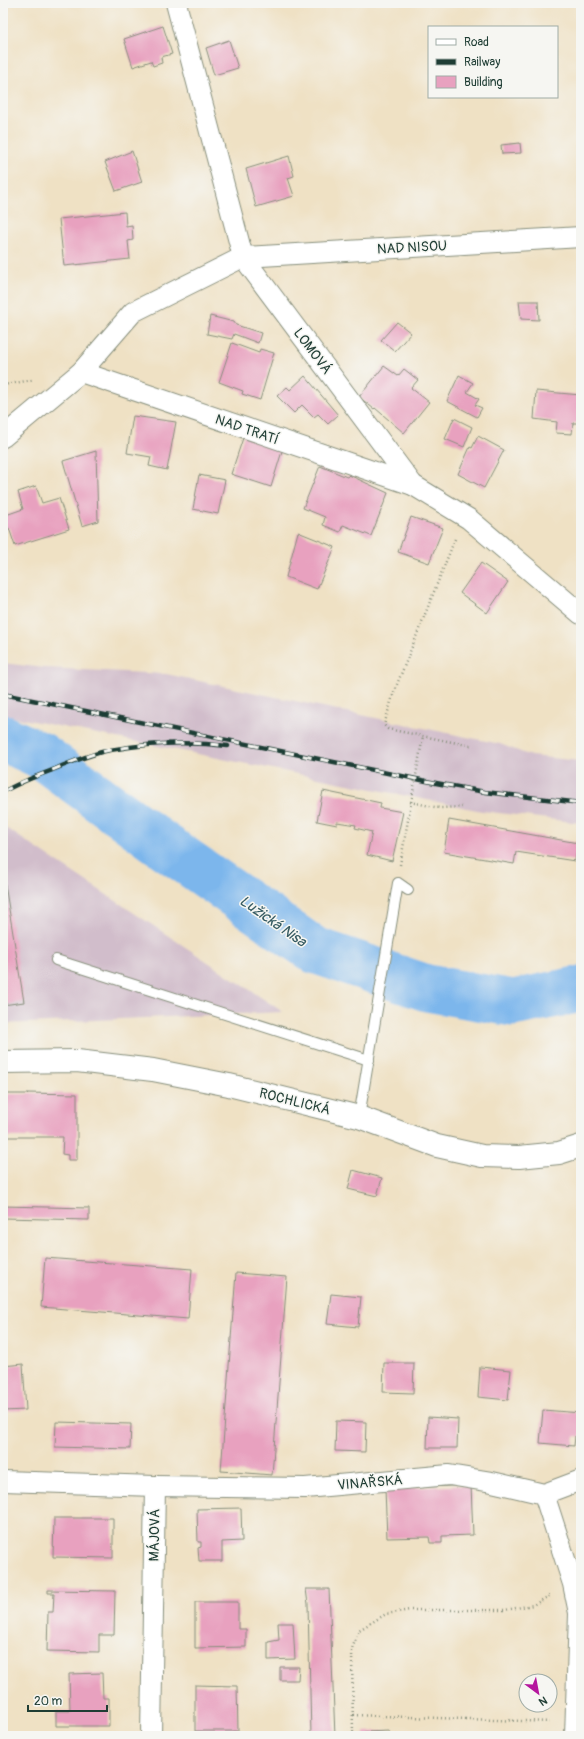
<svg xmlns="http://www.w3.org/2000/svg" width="584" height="1739" font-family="Pangolin,sans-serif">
<rect width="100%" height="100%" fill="#f6f6f2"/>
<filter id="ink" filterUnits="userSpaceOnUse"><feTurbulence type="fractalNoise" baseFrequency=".025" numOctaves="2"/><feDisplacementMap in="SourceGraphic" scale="8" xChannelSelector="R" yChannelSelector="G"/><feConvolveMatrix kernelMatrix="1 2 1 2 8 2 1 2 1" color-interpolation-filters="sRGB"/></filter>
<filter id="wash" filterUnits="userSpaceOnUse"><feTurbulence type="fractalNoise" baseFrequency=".012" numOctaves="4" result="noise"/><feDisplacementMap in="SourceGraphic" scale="16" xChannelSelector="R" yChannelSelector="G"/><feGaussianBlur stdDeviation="0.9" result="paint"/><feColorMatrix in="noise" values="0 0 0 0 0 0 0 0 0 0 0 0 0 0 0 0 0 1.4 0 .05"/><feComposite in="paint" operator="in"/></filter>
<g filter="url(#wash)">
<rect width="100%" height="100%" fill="#efe1c4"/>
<g fill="#d1bdcb">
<path d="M3 663 44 668 166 674 500 744 531 756 581 761V823L482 811 3 715Z"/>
<path d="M3 826 283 1012 3 1024Z"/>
</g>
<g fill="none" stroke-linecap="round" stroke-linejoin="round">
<path stroke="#7bb6ec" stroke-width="47" d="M3 738 40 755 159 842 314 950 427 988 513 1003 581 989"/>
</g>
<g id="blocks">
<g fill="#e8a1bf">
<path d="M163 26 172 54 161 57 162 63 153 66 151 61 133 67 124 39Z"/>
<path d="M229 40 238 68 214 75 206 48Z"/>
<path d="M520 143 521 153 502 154 501 145Z"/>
<path d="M132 151 142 182 116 191 105 162Z"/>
<path d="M289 156 294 176 288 178 294 196 256 207 246 169Z"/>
<path d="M125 212 126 226 132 225 133 240 128 241 130 259 64 266 59 219Z"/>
<path d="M519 301H538L539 320 521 319Z"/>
<path d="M210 316 234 322 236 325 261 333 258 343 234 334 232 339 207 334Z"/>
<path d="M397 322 411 333 395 351 381 340Z"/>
<path d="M232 343 259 353 260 349 274 353 260 400 242 394 243 391 219 382Z"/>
<path d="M384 366 398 376 404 369 418 380 411 388 429 402 404 433 375 408 374 409 359 397Z"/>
<path d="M459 375 473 383 467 392 479 399 475 405 482 408 477 417 447 401Z"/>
<path d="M305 376 338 415 328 424 318 414 314 417 302 405 294 413 277 396 287 387 290 390Z"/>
<path d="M536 391 581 395V423H573L572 434 556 433 557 422 534 419Z"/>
<path d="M133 416 176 422 167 470 149 466 151 457 127 453Z"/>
<path d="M454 418 472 427 464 447 445 439Z"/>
<path d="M244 435 283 448 271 487 231 474Z"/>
<path d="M478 436 504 450 484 488 458 474 470 447 472 448Z"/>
<path d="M96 451 98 521 82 526 63 461Z"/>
<path d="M320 466 347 477 349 475 388 493 371 536 343 525 340 532 323 525 325 517 303 508Z"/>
<path d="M199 475 225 480 218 514 193 509Z"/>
<path d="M36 486 42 503 59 498 69 529 15 546 9 528 3 529V516L23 509 18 492Z"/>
<path d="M411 517 443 528 429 563 398 552Z"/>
<path d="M298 532 335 547 317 589 286 577Z"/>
<path d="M481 563 508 582 487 613 460 593Z"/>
<path d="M323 791 381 803 380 808 403 812 392 861 367 855 372 832 355 828 356 825 337 822V825L317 821Z"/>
<path d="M449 820 578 843 575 861 516 852 514 864 444 852Z"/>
<path d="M3 872 24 1002 3 1005Z"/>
<path d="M27 1093 77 1094V1160H68V1155L62 1154 63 1137H3V1094H28Z"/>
<path d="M353 1170 382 1178 377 1196 348 1189Z"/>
<path d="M3 1206 89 1208V1220L3 1218Z"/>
<path d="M45 1258 192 1269 188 1319 41 1307Z"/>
<path d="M236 1273 287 1277 272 1475 221 1471Z"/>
<path d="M331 1294 361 1297 358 1327 327 1324Z"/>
<path d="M384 1363H414L413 1393 383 1392Z"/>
<path d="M23 1364 26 1410 3 1411V1366Z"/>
<path d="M480 1367 511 1370 508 1400 478 1397Z"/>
<path d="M543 1410 581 1413V1437L575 1436 574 1446 540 1443Z"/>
<path d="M428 1417 458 1419 457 1448H427Z"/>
<path d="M336 1421 366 1422 365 1452 335 1451Z"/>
<path d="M56 1422 131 1424 130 1449 55 1447Z"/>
<path d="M471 1485 473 1535 442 1536V1543H430L429 1537 387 1538 385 1489Z"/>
<path d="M241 1508 242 1541 222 1542V1561H199L198 1548 201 1547V1542H198L197 1509Z"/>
<path d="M54 1518H113V1558L53 1557Z"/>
<path d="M306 1589H329L335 1736H311L308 1604Z"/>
<path d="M48 1590 115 1591 114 1635H99V1652L47 1651 48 1612H53L54 1593H48Z"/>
<path d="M195 1602H238V1629H246V1647L195 1648Z"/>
<path d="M278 1623H293L295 1659 268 1660V1642L279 1640Z"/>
<path d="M280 1667H299L298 1680H280Z"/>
<path d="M102 1673 103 1698H109V1726H56V1711H70L69 1674Z"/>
<path d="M195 1685 237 1686 238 1731H195Z"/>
<path d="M389 1731 390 1736H364V1732Z"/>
</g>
</g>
</g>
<g filter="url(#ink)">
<use href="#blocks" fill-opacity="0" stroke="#878f7c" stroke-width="1"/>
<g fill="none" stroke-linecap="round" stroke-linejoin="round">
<defs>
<g id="service">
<path d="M56 960 369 1060"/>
<path d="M359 1117 398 883 408 890"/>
</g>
<g id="minor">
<path d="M176 3 243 257 413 485 469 519 581 614"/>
<path d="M81 372 413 485"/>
<path d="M3 437 81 372 133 312 243 257 581 237"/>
<path d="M3 1481 155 1486 151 1736"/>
<path d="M155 1486 305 1488 449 1475 492 1482 544 1494 581 1480"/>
<path d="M544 1494 573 1584 579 1613 575 1736"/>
</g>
<path id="tertiary" d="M3 1062 77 1061 153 1070 229 1085 359 1117 437 1146 482 1156 519 1157 559 1153 581 1146"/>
</defs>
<use href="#service" stroke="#878f7c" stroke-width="12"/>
<use href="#minor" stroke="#878f7c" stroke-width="22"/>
<use href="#tertiary" stroke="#878f7c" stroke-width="24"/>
<g stroke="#878f7c" stroke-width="2.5" stroke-dasharray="1 3" stroke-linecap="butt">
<path d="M3 385 32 380"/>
<path d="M455 539 394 692 384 725 388 729 472 746"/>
<path d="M410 802 440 808 462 807"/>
<path d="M400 865 423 736"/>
<path d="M353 1715 552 1722"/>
<path d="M353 1736 352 1649 359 1630 386 1614 410 1610H505L533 1605 551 1595"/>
</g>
<use href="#service" stroke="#fff" stroke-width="10"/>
<use href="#minor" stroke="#fff" stroke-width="20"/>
<use href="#tertiary" stroke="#fff" stroke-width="22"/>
<defs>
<g id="rail">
<path d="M3 694 436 783 485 792 581 803"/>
<path d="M3 792C18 783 34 777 50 771 69 763 90 754 110 750 149 743 190 741 228 746"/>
</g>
</defs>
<use href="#rail" stroke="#1f3d34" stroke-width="4.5"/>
<use href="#rail" stroke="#f6f6f2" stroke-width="3" stroke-dasharray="9" stroke-linecap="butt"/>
</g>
</g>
<g text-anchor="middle" stroke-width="3" stroke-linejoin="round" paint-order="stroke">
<g font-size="14" fill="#1f3d34" stroke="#f6f6f2">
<text transform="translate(412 247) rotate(-3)" y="5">NAD NISOU</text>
<text transform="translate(313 351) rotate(53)" y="5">LOMOVÁ</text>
<text transform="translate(247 429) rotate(19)" y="5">NAD TRATÍ</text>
<text transform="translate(295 1101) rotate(14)" y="5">ROCHLICKÁ</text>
<text transform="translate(370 1482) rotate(-5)" y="5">VINAŘSKÁ</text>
<text transform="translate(154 1535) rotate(-89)" y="5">MÁJOVÁ</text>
</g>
<g font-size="15" font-style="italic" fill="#365b62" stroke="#f6f6f2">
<text transform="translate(273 921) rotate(35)" y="5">Lužická Nisa</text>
</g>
</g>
<rect width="584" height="1739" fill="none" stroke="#f6f6f2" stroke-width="16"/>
<rect x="428" y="26" width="130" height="72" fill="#f6f6f2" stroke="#a0aca6"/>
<rect x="436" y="39" width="20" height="6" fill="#ffffff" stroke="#a0aca6"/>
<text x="464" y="46" font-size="12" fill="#1f3d34">Road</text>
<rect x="436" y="59" width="20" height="6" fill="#1f3d34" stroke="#a0aca6"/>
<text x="464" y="66" font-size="12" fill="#1f3d34">Railway</text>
<rect x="436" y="76" width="20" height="12" fill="#e8a1bf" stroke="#a0aca6"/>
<text x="464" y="86" font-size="12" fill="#1f3d34">Building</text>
<g transform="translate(538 1693) rotate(148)"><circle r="19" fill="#f6f6f2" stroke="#a0aca6"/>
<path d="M0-3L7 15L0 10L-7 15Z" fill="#b5179e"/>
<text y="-6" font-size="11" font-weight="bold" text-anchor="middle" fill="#1f3d34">N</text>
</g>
<path d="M28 1705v6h79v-6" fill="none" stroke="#1f3d34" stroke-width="2"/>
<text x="34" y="1705" font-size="12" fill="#1f3d34" stroke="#f6f6f2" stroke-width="3" paint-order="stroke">20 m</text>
</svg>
